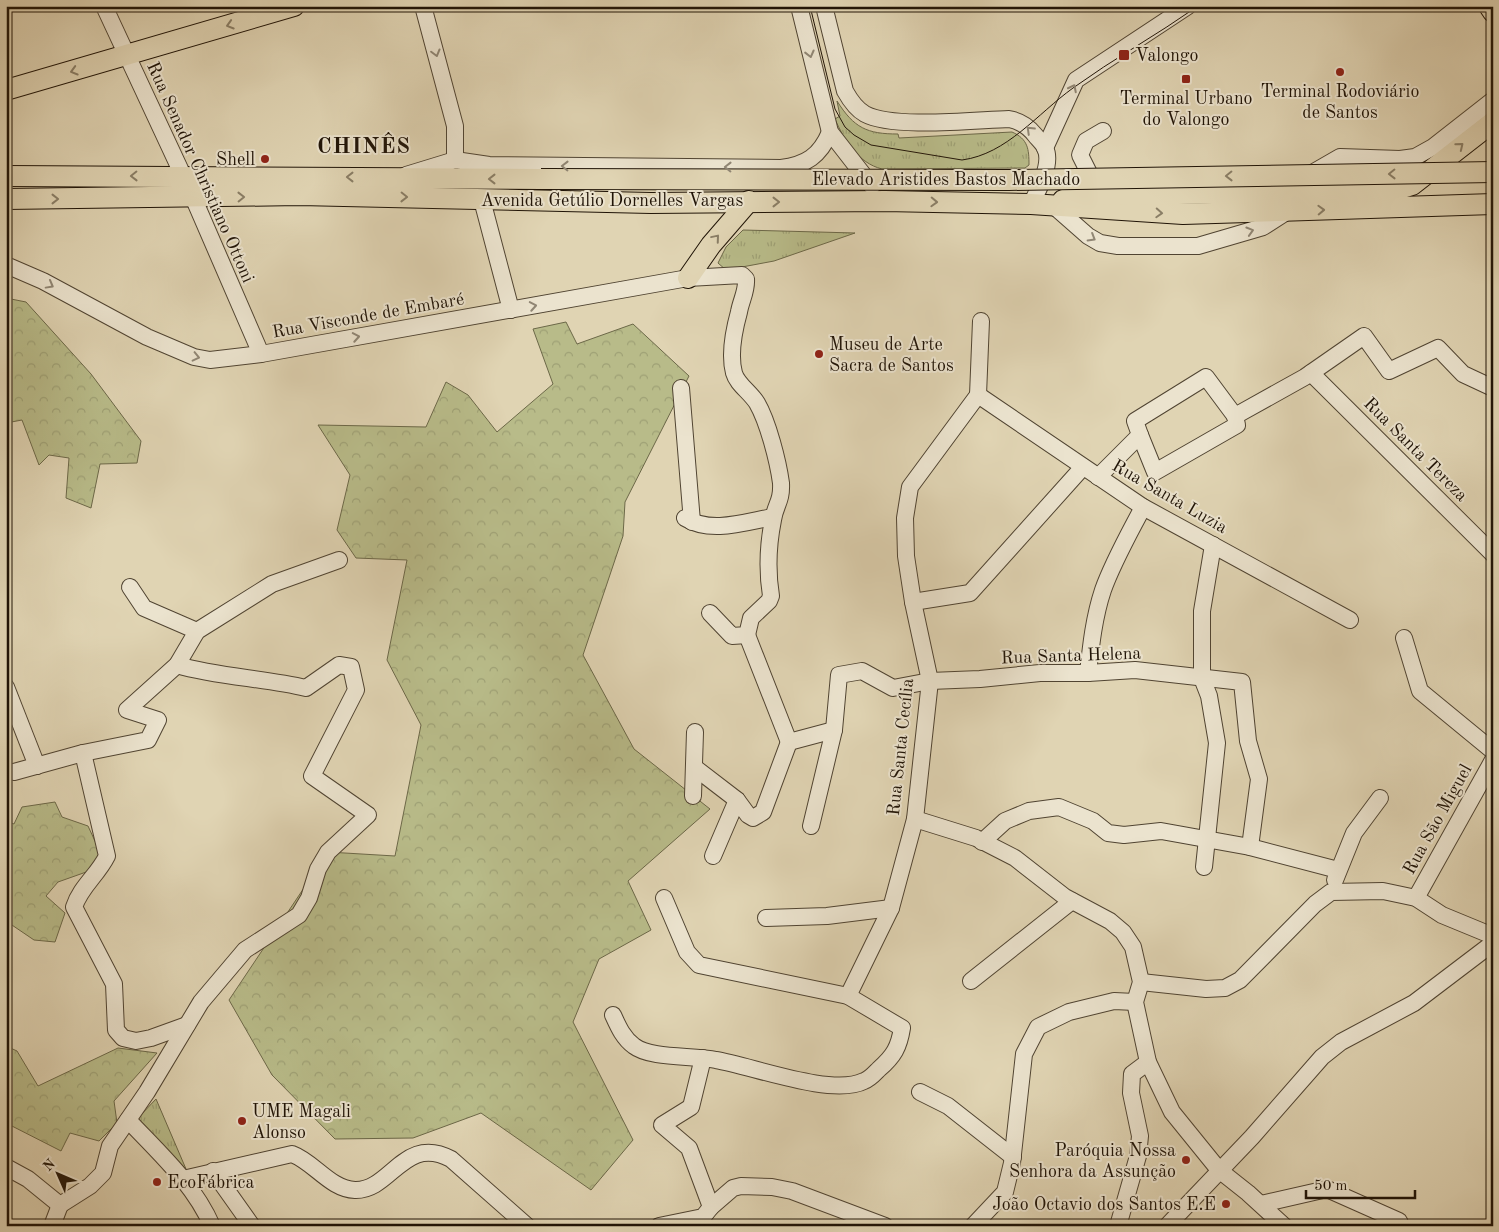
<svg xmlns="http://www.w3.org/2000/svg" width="1499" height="1232" font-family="'Old Standard TT',serif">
<defs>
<pattern id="grass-tufts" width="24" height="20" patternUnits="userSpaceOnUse" patternTransform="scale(1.25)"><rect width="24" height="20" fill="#b8bb89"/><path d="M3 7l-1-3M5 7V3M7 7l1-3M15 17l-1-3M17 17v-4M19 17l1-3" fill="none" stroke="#9ea075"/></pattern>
<pattern id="forest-crowns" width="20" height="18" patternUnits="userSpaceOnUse" patternTransform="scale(1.25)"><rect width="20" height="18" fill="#b8bb89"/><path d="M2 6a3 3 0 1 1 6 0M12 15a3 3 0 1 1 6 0" fill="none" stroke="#9ea075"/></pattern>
</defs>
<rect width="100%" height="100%" fill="#e0d4b3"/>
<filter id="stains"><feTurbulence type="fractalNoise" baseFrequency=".004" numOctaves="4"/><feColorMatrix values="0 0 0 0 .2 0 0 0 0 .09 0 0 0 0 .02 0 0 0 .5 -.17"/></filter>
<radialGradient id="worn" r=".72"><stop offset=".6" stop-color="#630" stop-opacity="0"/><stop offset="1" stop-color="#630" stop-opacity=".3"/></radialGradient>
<g fill="url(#grass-tufts)" stroke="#6c6848">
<path d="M837 101C854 128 867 134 898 134L899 138 1012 132C1028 139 1029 149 1029 165L1025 168 882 169C858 163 844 140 835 119L840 116Z"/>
<path d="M743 230 855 233 774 261 726 270 718 263 726 247Z"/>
<path d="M156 1099 186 1169 137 1119Z"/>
</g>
<g fill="url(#forest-crowns)" stroke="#6c6848">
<path d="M6 298 26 302 91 374 141 441 137 463 100 464 91 508 66 498 69 458 49 455 39 465 22 420 6 423Z"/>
<path d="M566 322 577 344 633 324 689 376 625 502 623 536 583 655 634 749 710 809 628 881 651 930 599 959 573 1022 633 1140 591 1190 481 1113 413 1138 335 1139 272 1075 229 1000 328 852 395 856 421 725 387 660 407 560 356 558 337 530 350 475 318 425 426 427 446 382 468 395 497 432 553 384 533 329Z"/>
<path d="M55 802 62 817 88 826 101 854 89 871 58 882 46 896 65 913 55 942 34 940 6 921V821L14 824 22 807Z"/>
<path d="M6 1046 17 1051 38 1086 118 1048 157 1053 114 1101 117 1123 99 1141 70 1133 61 1151 6 1123Z"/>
</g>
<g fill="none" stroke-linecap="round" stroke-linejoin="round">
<defs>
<g id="minor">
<path d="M104 6 193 197 261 354"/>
<path d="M423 6 455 126V160"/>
<path d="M799 6 830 132 872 186"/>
<path d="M824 6 845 91C850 100 856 109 865 114 893 129 975 120 1009 119 1020 121 1028 126 1035 135 1038 139 1043 143 1045 148 1053 163 1038 191 1031 204"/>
<path d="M1045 148 1076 80 1188 6"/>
<path d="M406 175 455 160 489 165 781 168C806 165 820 156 830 132"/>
<path d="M1307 176 1340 157 1400 159 1415 157 1433 147 1493 100"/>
<path d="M1096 187 1080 155 1086 141 1103 131"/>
<path d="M482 200 511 310"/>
<path d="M1055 207 1088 236 1100 243 1118 246H1198L1263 227 1288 211"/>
<path d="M6 265 43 281 147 337 194 357 210 360 261 354 688 278 742 275 746 279C747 291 741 300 739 312 734 330 729 354 734 373 737 384 750 392 757 403 768 422 778 461 781 483 782 502 775 505 773 520 768 545 767 571 771 596L769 601 751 618 747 635 732 636 710 613"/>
<path d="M1311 373 1493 554"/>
<path d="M681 388 692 522"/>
<path d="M978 395 1143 507 1350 620"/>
<path d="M978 395 981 321"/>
<path d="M1140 435 1155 472 1237 425 1235 416"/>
<path d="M1098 477 1140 435 1135 421 1206 377 1235 416 1305 377 1364 336 1389 371 1438 348 1463 374 1493 388"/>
<path d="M685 518C711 534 745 522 773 517"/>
<path d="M130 587 144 608 197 631"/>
<path d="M913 602 970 593 1083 467"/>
<path d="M747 635 789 742 834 730"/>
<path d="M1404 638 1420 691 1493 751"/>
<path d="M1088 673C1091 645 1094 617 1103 590 1113 562 1129 534 1143 507"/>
<path d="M6 687 37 766"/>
<path d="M83 753 107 856C97 876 81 886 74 907L114 984 116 1030 123 1038 136 1041 151 1038 187 1025"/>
<path d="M694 767 737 800 748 815 753 818 763 812 789 742"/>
<path d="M14 772 83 753 148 740 158 720 127 710 177 665 197 631 272 584 339 560"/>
<path d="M693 796 695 732"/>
<path d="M915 819 976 838 1015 858 1065 897 1110 921 1123 932 1133 947 1141 982 1135 1002 1148 1062 1172 1112 1219 1170 1248 1193 1284 1226"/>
<path d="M811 826 834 730 839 675 862 671 893 688 930 681 980 679 1040 673H1088L1135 670 1242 682 1248 741 1259 779 1250 847"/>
<path d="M982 842 1005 821 1029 811 1059 807 1093 821 1108 833 1124 835 1161 831 1250 847 1338 870"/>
<path d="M713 856 737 800"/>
<path d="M1204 867 1217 743 1209 696 1202 678V611L1213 545"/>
<path d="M1335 880 1354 833 1380 798"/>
<path d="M1416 898 1493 760"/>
<path d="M766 918 827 916 891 908"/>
<path d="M971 981 1072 901"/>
<path d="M1141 982 1206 989 1225 988 1240 980 1315 904 1331 892 1383 891 1416 898 1442 915 1493 936"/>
<path d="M848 996 891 908 915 819 930 681 913 602 906 556 905 518 910 487 978 395"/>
<path d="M613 1015C618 1026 623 1038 634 1046 651 1059 693 1055 716 1060 752 1066 832 1097 864 1081 870 1079 875 1073 879 1069 894 1056 899 1047 902 1028L848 996 699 965 687 952 664 898"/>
<path d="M703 1058 691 1107 662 1125 689 1148 711 1207"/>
<path d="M920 1092 948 1106 1013 1157"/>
<path d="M128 1120C158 1152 194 1184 212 1226"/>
<path d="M6 1167 28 1179 60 1205"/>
<path d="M213 1171 252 1226"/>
<path d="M183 1179 292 1154C314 1162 330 1189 355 1190 391 1191 404 1134 451 1159L527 1226"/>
<path d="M1261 1204 1327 1189 1399 1221 1401 1226"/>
<path d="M60 1205 90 1186 103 1173 110 1146 147 1092 201 1002 245 950 299 915 309 898 318 869 328 852 368 815 312 776 356 690 351 667 339 665 306 688C264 678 218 677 177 665"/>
<path d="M52 1226 60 1205"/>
<path d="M659 1226 703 1217 711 1207 733 1188 741 1186 772 1187 792 1191 885 1226"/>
<path d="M973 1226 1005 1192 1012 1163 1024 1054 1038 1027 1069 1012 1114 1001 1135 1002"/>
<path d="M1118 1226 1138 1156 1140 1136 1131 1093 1132 1074 1148 1062"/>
<path d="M1167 1226 1252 1137 1322 1057 1341 1042 1414 1003 1493 943"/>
</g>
<g id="major">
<path d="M1489 6 1493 12"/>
<path d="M6 90 294 6"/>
<path d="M6 176 541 179"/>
<path d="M6 199 300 195 651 203 885 201 1031 204 1183 214 1493 204"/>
<path d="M1063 200 1086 195 1359 192 1396 190 1412 185 1493 122"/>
<path d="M688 278 711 245 749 201"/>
</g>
</defs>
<use href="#minor" stroke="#504432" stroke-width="18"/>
<use href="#major" stroke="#201407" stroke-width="22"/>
<use href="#minor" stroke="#ebe3ce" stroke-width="16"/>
<use href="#major" stroke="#e0d4b3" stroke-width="20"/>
<path stroke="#201407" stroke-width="1" d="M810 6 835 109 845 127 854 135 871 145 962 160C1007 154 1037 114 1073 88 1113 59 1157 35 1198 6"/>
<defs>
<path id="major-bridge" d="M541 179 1009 180 1493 172"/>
</defs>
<use href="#major-bridge" stroke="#201407" stroke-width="22" stroke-linecap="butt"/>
<use href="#major-bridge" stroke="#e0d4b3" stroke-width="20"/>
</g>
<defs><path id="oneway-chevron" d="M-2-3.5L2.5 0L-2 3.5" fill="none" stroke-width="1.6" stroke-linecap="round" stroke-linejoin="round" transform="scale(1.25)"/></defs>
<g stroke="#8a7e66">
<use href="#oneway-chevron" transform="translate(230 25) rotate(163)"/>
<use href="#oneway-chevron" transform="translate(74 71) rotate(164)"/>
<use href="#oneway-chevron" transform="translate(1460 146) rotate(-39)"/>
<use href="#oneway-chevron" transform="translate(1392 174) rotate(179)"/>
<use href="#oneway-chevron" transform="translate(134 176) rotate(179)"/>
<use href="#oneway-chevron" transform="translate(1229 176) rotate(179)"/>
<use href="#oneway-chevron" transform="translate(350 177) rotate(-180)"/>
<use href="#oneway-chevron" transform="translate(492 179) rotate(-180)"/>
<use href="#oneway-chevron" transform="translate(241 197) rotate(-1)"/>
<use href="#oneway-chevron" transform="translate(404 197) rotate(1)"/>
<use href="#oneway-chevron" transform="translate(55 199)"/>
<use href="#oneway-chevron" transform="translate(776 202)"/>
<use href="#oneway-chevron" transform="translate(934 202) rotate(2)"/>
<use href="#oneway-chevron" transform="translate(1321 210) rotate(-2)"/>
<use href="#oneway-chevron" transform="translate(1159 213) rotate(3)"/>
<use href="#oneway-chevron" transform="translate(716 238) rotate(-50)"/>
</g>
<g stroke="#908674">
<use href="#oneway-chevron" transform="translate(436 53) rotate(75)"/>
<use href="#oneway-chevron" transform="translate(810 54) rotate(76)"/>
<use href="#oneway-chevron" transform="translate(1073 88) rotate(-63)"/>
<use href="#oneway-chevron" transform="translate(1030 130) rotate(-136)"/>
<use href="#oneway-chevron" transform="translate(565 166) rotate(-179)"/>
<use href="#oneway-chevron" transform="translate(728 167) rotate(-179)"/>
<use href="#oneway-chevron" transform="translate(1250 231) rotate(-17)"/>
<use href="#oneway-chevron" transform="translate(1092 238) rotate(31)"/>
<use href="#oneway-chevron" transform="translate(50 285) rotate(29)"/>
<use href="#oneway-chevron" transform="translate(533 306) rotate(-10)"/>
<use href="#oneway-chevron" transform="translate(356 337) rotate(-10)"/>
<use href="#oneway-chevron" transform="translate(196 357) rotate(13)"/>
</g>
<g fill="#8f2418" stroke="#ebe3ce" stroke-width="2">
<rect x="1118" y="49" width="12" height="12" rx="2.5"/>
<circle cx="1340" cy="72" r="5"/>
<rect x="1181" y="74" width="10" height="10" rx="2.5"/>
<circle cx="265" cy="159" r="5"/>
<circle cx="819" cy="354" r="5"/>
<circle cx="242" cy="1121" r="5"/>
<circle cx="1186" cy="1160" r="5"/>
<circle cx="157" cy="1182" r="5"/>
<circle cx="1226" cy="1204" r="5"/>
</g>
<g text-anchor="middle" stroke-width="4" stroke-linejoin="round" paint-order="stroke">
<g font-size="18" fill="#201407" stroke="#ebe3ce" text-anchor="start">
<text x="1135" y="61">Valongo</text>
<text x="1340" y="97" text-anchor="middle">Terminal Rodoviário<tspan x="1340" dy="21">de Santos</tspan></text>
<text x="1186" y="104" text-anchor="middle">Terminal Urbano<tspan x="1186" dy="21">do Valongo</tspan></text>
<text x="255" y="165" text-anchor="end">Shell</text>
<text x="829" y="350">Museu de Arte<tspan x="829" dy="21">Sacra de Santos</tspan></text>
<text x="252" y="1117">UME Magali<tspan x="252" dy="21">Alonso</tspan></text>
<text x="1176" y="1156" text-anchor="end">Paróquia Nossa<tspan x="1176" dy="21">Senhora da Assunção</tspan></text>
<text x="167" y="1188">EcoFábrica</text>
<text x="1216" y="1210" text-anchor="end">João Octavio dos Santos E.E</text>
</g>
<g font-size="18" fill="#201407" stroke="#ebe3ce">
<text transform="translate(201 172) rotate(66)" y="6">Rua Senador Christiano Ottoni</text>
<text x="946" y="185">Elevado Aristides Bastos Machado</text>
<text x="612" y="206">Avenida Getúlio Dornelles Vargas</text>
<text transform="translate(368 315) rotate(-10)" y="6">Rua Visconde de Embaré</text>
<text transform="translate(1416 449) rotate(45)" y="6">Rua Santa Tereza</text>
<text transform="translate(1170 496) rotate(30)" y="6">Rua Santa Luzia</text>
<text transform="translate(1071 655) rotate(-2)" y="6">Rua Santa Helena</text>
<text transform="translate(900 747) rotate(-84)" y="6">Rua Santa Cecília</text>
<text transform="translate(1437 819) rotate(-61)" y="6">Rua São Miguel</text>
</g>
<g font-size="22" font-weight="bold" letter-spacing="1" fill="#201407" stroke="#ebe3ce">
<text x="364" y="153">CHINÊS</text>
</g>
</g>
<rect width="1499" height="1232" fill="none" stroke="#e0d4b3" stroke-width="25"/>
<rect x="8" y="8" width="1484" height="1217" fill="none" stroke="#201407" stroke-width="2.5"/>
<rect x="12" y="12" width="1474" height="1207" fill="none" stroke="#201407"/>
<g transform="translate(58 1174) rotate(315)" stroke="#ebe3ce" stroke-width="4" paint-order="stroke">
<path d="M0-4L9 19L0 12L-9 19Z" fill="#201407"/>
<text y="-8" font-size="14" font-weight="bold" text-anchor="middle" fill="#201407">N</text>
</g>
<path d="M1306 1190v8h109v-8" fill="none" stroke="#201407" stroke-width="2.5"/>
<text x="1314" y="1190" font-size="15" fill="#201407" stroke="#ebe3ce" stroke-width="4" paint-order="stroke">50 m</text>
<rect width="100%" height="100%" filter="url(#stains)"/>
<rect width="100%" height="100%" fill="url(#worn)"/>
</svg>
